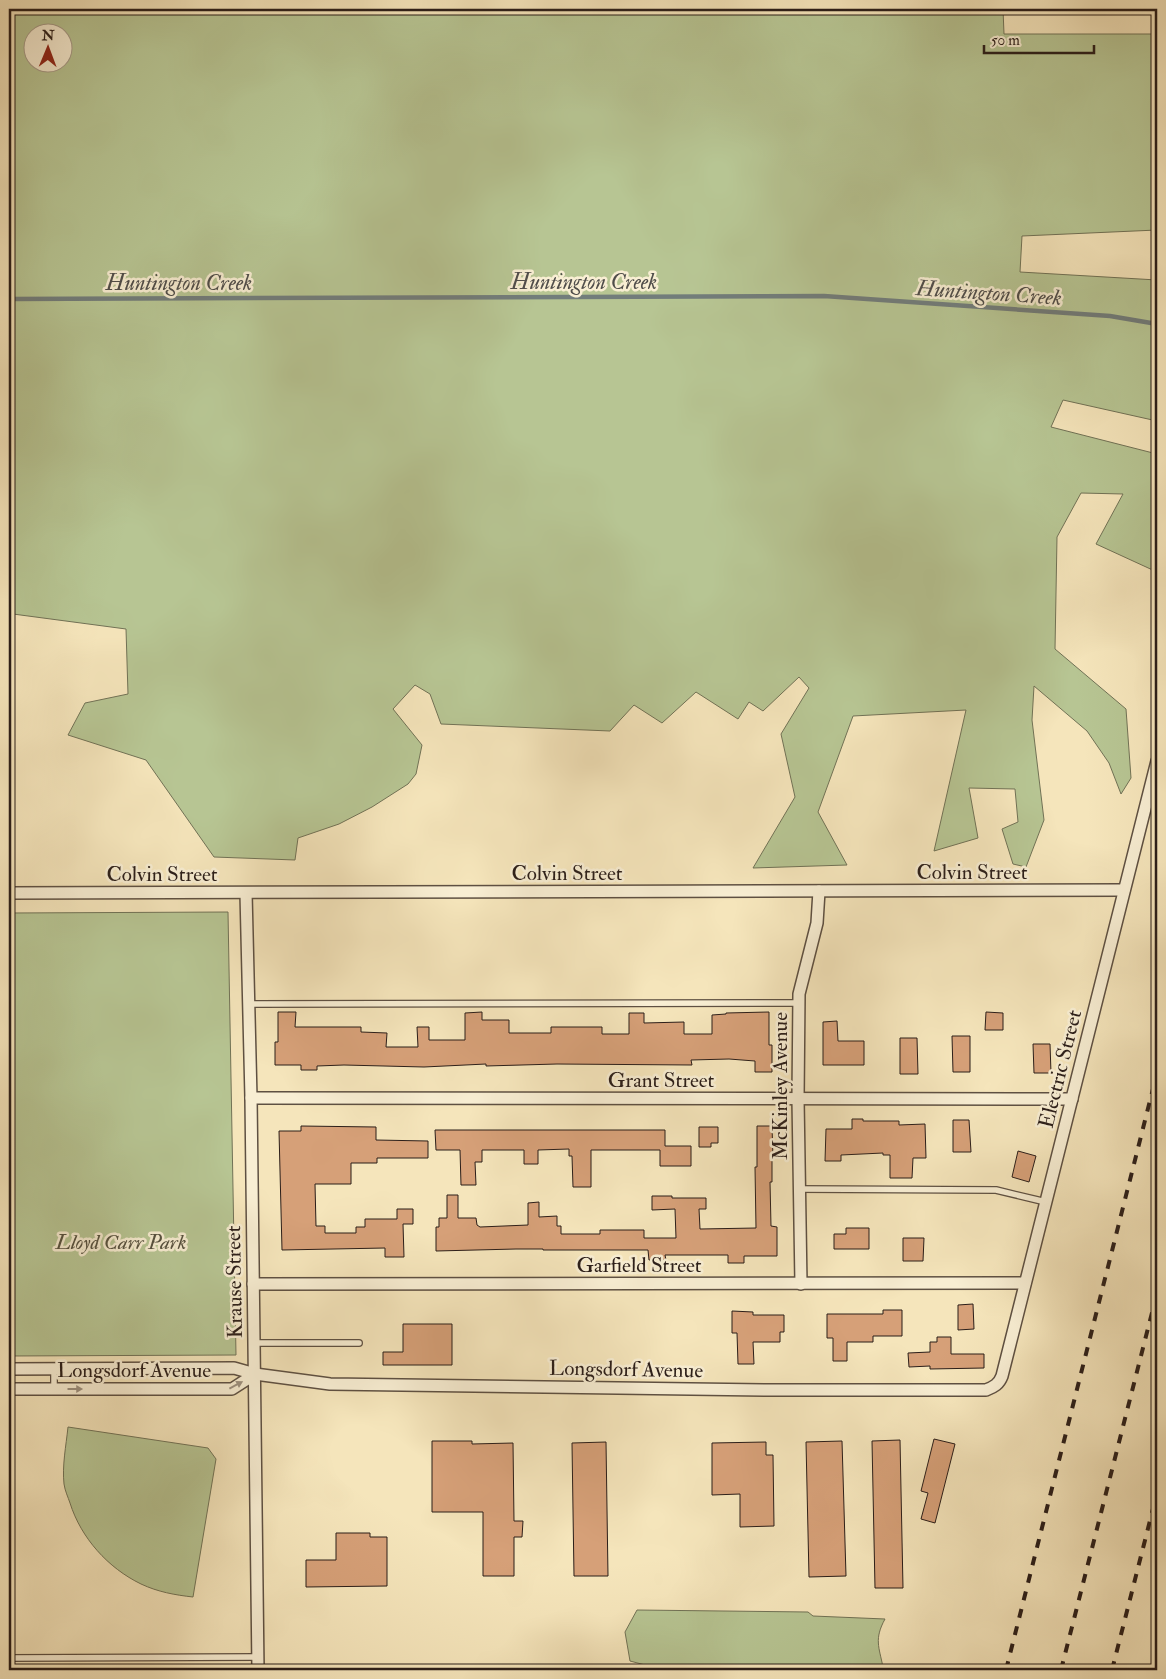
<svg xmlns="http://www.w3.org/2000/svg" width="1166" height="1679" font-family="'IM FELL Double Pica',serif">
<rect width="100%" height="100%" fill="#f5e5bb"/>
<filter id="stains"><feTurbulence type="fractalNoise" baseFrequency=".004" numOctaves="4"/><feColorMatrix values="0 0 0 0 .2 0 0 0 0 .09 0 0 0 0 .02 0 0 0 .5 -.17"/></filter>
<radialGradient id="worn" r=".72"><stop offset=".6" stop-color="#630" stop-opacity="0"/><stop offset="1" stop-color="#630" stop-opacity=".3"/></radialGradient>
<g fill="#b7c593" stroke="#717256" fill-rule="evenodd">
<path d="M9 9H1003L1004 34H1157V230L1022 236 1020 272 1157 280V421L1063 400 1051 427 1157 454V572L1096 544 1123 494 1081 493 1057 537 1055 649 1126 709 1131 778 1121 794 1109 763 1087 731 1034 686 1032 720 1044 820 1026 867 1013 864 1002 829 1018 822 1015 789 969 788 978 838 934 851 966 710 853 716 818 812 847 865 753 868 795 797 781 734 809 688 799 677 763 711 749 702 738 719 696 692 662 723 634 705 610 731 441 724 430 694 415 685 393 709 422 745 416 774 408 784 372 807 339 824 298 838 295 860 214 857 146 760 68 735 85 703 128 694 126 629 13 614V467L9 465ZM62 32V62H32V32Z"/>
<path d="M228 912 236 1355 9 1356V913Z"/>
<path d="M68 1427 208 1448 216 1459 193 1597C175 1595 158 1592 141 1584 108 1568 81 1538 70 1503 68 1497 65 1491 64 1484 62 1466 66 1446 68 1427Z"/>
<path d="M637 1610 808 1612 813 1616 885 1619C874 1639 879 1647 883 1667L882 1670H664L630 1661 625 1632Z"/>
</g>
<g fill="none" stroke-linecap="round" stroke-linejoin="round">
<path stroke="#727d7b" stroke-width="4.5" d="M9 299 824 296 1110 316 1157 324"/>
</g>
<g fill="#d6a078" stroke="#2b1e19">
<path d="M278 1012H296L295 1027H361V1032L387 1033 386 1047H418L417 1027H429V1040H465V1013L482 1012V1020H509V1033H551V1027H602V1034H629V1013H644V1023L684 1022V1034H712V1015L726 1014V1013L769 1012V1045H772V1072H755V1061L729 1059 691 1060 692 1065 557 1064 486 1066V1064L424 1067 344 1065 317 1066V1070H301V1065H275V1042H278Z"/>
<path d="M986 1012 1003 1013V1030H985Z"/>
<path d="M837 1021 838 1041H864V1065H823V1022Z"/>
<path d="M952 1036H970V1072H953Z"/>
<path d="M900 1038H917L918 1074H900Z"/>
<path d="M1033 1044H1050L1051 1073H1034Z"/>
<path d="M852 1119H863V1121H899V1125L925 1124 926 1158H913L912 1178H890V1155H883V1153L841 1155V1161H825L826 1129H852Z"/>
<path d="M953 1120H969L971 1152H953Z"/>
<path d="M301 1126 376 1127V1140L428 1141V1158H377V1163H351V1184H315L316 1226H325V1233H356V1227H365V1219H397V1209H413V1224H403L404 1257H385V1248L282 1250 279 1131H301Z"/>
<path d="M757 1126H772L773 1157H772V1182H770L771 1226 777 1227V1256H744V1263H728V1255H665L666 1260H649L648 1250H543V1249H516L436 1251V1227H439V1218H447V1195H458V1218H476L477 1225 480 1227 528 1225V1203L539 1202V1217L557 1216V1226H561V1234H600V1230H644V1238H676L675 1209 652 1210V1196H672V1198H706V1209H699L700 1229 756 1228 755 1167H757Z"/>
<path d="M699 1127H718V1143H711V1147H699Z"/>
<path d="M435 1130H665V1146H691V1166H660V1150H591V1187H573L572 1156H569V1149L538 1150V1164H524V1150H482V1162H475L476 1185H461L460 1150H436Z"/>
<path d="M1018 1151 1036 1156 1029 1182 1012 1177Z"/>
<path d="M846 1228H869V1249H834V1234H846Z"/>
<path d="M903 1238H924L923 1261H903Z"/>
<path d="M973 1304 974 1329 958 1330V1305Z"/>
<path d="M883 1310H902V1336H873V1342H847V1361H833V1338H827V1314H883Z"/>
<path d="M732 1311 753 1312V1315H784V1332H780V1342H753L754 1364H738L737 1333H732Z"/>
<path d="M403 1324H452V1365H383V1352H403Z"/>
<path d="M937 1337H951V1354H984V1368L930 1369V1366L909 1367 908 1353 930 1352V1342H937Z"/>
<path d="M934 1439 955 1444 935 1523 921 1519 928 1493 921 1491Z"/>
<path d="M900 1440 903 1588H875L872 1441Z"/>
<path d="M432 1441H472V1444L513 1443 514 1521H523L522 1537H514V1576H483V1512H432Z"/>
<path d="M842 1441 846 1576 809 1577 806 1442Z"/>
<path d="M606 1442 608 1576H574L572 1443Z"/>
<path d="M766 1442V1455H773L774 1526 740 1527V1494L712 1495V1443Z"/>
<path d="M336 1533H370V1537H387V1586L306 1587V1560H336Z"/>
</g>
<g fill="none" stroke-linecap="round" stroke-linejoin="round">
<defs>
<g id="service">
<path d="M248 1004 799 1003"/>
<path d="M798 1189 996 1190 1046 1202"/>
<path d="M254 1343H359"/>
<path d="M54 1369V1389"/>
<path d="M9 1658 258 1657"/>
</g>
<g id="minor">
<path d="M9 893 1124 890"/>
<path d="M246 893 251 1098 258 1670"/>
<path d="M251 1098 1072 1099"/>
<path d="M253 1284 1025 1283"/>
<path d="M801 1284 798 1099 799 994 817 923 819 891"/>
<path d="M9 1369 234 1368 255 1374 330 1384 771 1390H986C994 1387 999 1384 1002 1376L1157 761"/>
<path d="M9 1389H232L255 1374"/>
</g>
</defs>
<use href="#service" stroke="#5e5042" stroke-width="8"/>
<use href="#minor" stroke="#5e5042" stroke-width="14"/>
<use href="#service" stroke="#f8eed3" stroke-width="5.5"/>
<use href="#minor" stroke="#f8eed3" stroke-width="11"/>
<g stroke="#2b1e19" stroke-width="4" stroke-dasharray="9 9" stroke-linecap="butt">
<path d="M1006 1670 1157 1073"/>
<path d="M1061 1670 1157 1293"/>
<path d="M1112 1670 1157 1493"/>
<path d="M1155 1670 1157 1660"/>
</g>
</g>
<defs><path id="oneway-solid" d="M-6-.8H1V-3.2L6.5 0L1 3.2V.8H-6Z" transform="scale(1.25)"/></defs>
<g fill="#9c907f">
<use href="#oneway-solid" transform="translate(236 1385) rotate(-28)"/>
<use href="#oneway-solid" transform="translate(75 1389)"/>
</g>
<g text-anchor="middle" stroke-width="5" stroke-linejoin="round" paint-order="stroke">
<g font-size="21" fill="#2b1e19" stroke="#f8eed3">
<text x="972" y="879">Colvin Street</text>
<text x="567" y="880">Colvin Street</text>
<text x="162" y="881">Colvin Street</text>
<text transform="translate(1060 1069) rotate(-76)" y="7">Electric Street</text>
<text x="661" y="1087">Grant Street</text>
<text transform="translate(780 1086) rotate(-90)" y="7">McKinley Avenue</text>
<text x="639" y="1272">Garfield Street</text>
<text transform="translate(234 1282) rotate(-91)" y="7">Krause Street</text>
<text transform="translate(626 1369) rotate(1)" y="7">Longsdorf Avenue</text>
<text x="134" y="1377">Longsdorf Avenue</text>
</g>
<g font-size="21" font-style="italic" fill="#55503e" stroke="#f8eed3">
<text x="121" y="1249">Lloyd Carr Park</text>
</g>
<g font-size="22" font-style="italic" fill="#4f4d4a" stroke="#f8eed3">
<text x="584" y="289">Huntington Creek</text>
<text x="179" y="290">Huntington Creek</text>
<text transform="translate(989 292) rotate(4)" y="8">Huntington Creek</text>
</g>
</g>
<rect width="1166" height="1679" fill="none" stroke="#f5e5bb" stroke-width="30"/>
<rect x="10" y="10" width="1146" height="1659" fill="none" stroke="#2b1e19" stroke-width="2.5"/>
<rect x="15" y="15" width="1136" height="1649" fill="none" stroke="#2b1e19"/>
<g transform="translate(48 48) rotate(1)"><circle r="24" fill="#f8eed3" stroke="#a69b89"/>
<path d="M0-4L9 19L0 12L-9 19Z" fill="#8f2418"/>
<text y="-8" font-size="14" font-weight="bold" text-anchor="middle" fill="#2b1e19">N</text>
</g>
<path d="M984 45v8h110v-8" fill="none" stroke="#2b1e19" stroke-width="2.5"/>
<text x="991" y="45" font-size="15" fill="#2b1e19" stroke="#f8eed3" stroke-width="4" paint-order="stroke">50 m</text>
<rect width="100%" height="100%" filter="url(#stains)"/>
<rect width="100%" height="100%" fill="url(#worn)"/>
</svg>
